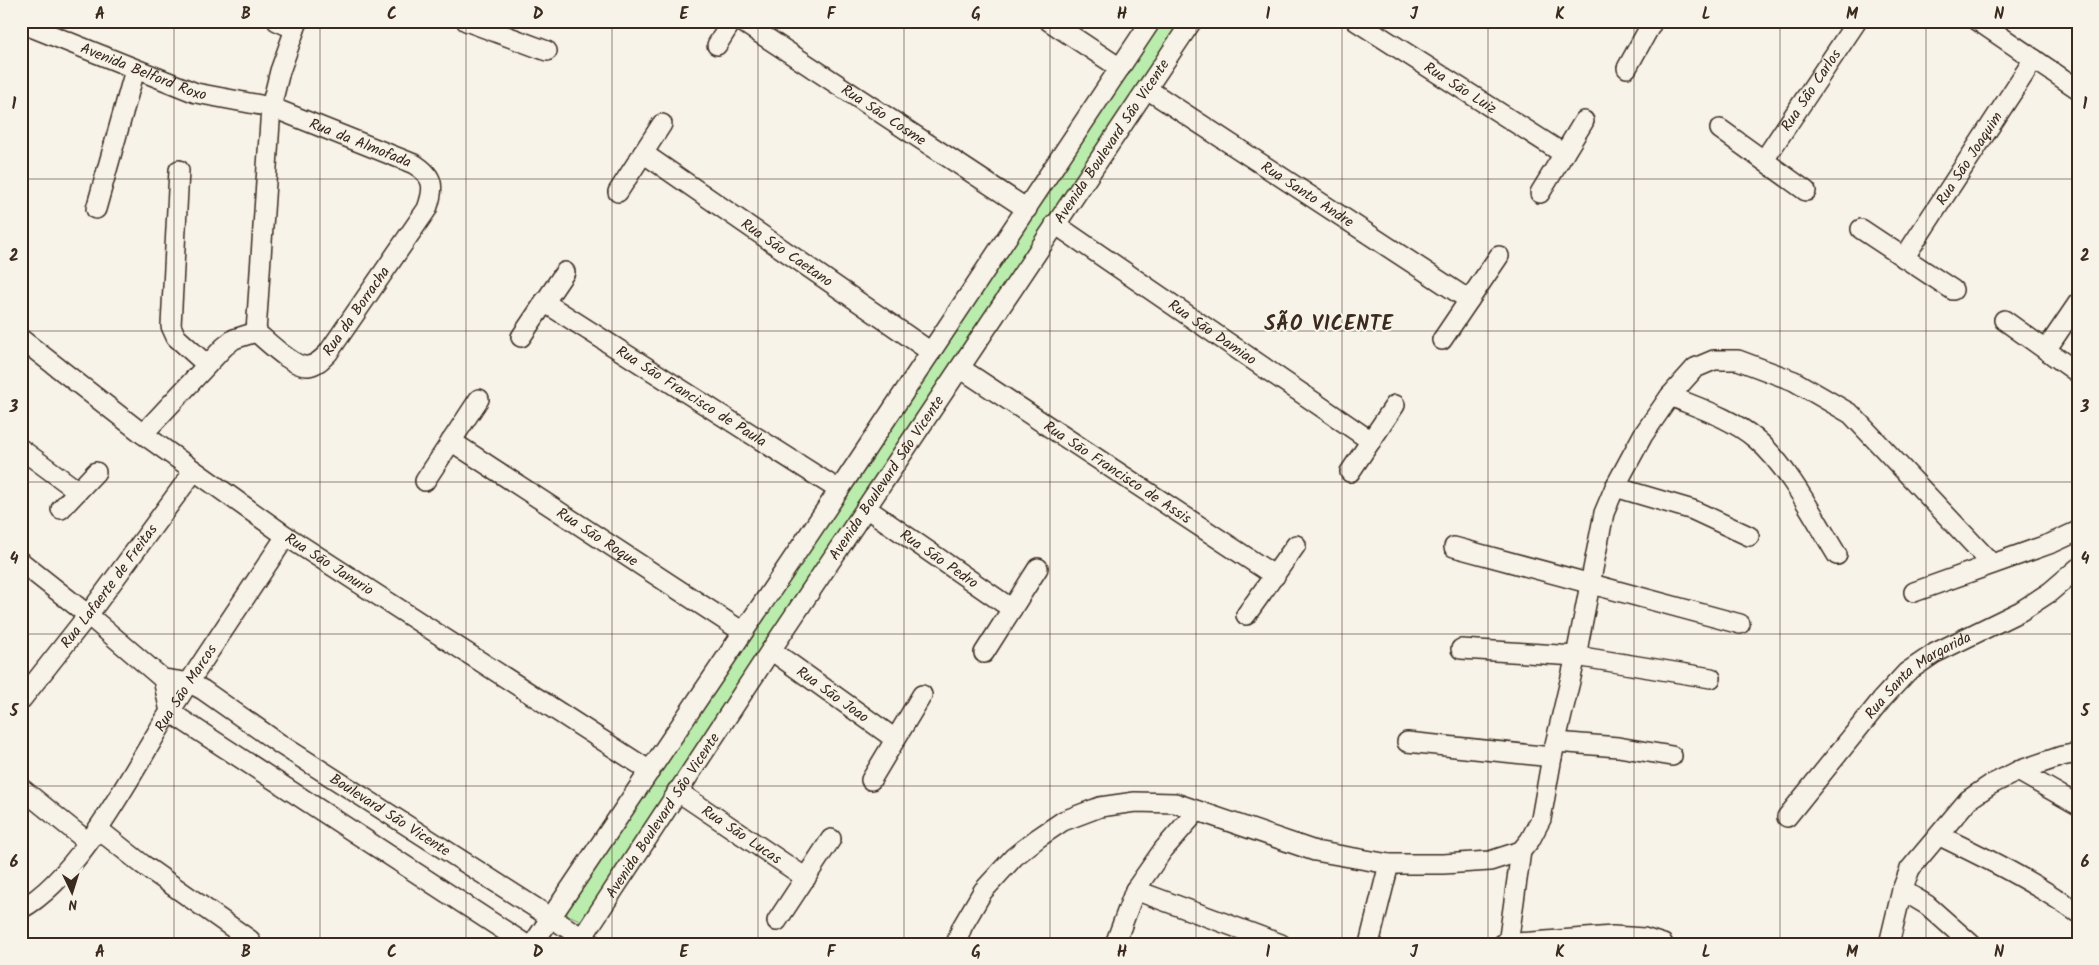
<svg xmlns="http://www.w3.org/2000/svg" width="2099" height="965" font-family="Kalam,sans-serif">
<rect width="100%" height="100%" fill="#f7f3e8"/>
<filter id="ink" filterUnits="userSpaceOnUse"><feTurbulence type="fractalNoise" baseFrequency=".02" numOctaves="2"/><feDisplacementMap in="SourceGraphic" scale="10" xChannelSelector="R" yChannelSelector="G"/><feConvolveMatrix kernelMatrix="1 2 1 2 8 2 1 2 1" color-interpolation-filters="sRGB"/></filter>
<g filter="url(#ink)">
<path fill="#baedad" stroke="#7a8c66" d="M1154 21H1187L586 923 564 913Z"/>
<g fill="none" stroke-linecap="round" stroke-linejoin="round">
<defs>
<g id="minor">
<path d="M277 21 295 29"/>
<path d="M466 21 547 51"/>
<path id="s1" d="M741 21 1027 209"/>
<path d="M1049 21 1120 68"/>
<path id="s2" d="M1356 21 1564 154"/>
<path d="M1978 21 2078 89"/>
<path id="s3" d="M21 23 196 93 271 107 414 164C434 176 435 187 427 209L328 353C322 359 317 365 308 366 294 368 267 341 256 332"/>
<path d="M717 45 732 21"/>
<path d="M1627 68 1653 21"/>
<path id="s4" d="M1147 89 1469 300"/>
<path d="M1720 129 1806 191"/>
<path id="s5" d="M643 153 931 352"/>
<path id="s6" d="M1764 160 1857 21"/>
<path d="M179 170 171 326 176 337 207 365"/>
<path d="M618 192 662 124"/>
<path d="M1540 193 1584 121"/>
<path d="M96 209 135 70"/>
<path id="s7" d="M1055 224 1371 441"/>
<path d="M1861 229 1953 290"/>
<path id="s8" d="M1904 258 2034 59"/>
<path id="s9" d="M544 302 839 490"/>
<path d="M2004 320 2078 373"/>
<path d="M256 332 271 107 280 71 298 21"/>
<path d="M521 337 565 272"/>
<path id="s10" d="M21 339 143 434 286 536 650 771"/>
<path d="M1442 340 1499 256"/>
<path d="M2046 350 2078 303"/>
<path id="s11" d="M960 368 1275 576"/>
<path d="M1670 396C1699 408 1731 418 1756 439 1788 466 1815 519 1837 555"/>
<path d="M143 434 224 347 234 339 256 332"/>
<path id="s12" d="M451 441 743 632"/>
<path d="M21 449 78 491"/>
<path d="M1350 472 1395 405"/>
<path d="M425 481 479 399"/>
<path d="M1615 487 1693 510 1749 536"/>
<path id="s13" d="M866 508 1012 609"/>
<path d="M61 509 96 472"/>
<path d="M1454 547 1740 624"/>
<path id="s14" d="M21 562 88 615 163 679 190 683 203 690 280 744 592 944"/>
<path d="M1914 592 2052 543 2078 531"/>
<path d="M1246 615 1296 545"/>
<path d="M1461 649 1576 656 1711 678"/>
<path id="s15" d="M771 650 895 739"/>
<path d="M984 653 1038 568"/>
<path d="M163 679 170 712 525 944"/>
<path id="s16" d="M21 700 88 615 194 471"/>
<path d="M1407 742 1552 757"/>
<path d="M1556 742 1618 747 1672 756"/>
<path d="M2018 771 2078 805"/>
<path d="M871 780 922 695"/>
<path d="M21 788 88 842"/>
<path id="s17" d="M677 791 806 878"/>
<path id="s18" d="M1787 817 1883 698 1907 672 1935 653 2021 611 2050 592 2078 568"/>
<path d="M98 829 142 864 250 940"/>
<path d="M1940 836C1988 859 2034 882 2078 913"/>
<path d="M1135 890 1281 944"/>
<path d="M1902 890 1927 905 1971 944"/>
<path id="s19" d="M21 909C80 877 133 770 169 713 207 654 247 595 286 536"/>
<path d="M777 921 831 839"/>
<path d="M533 944 839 490 1151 21"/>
<path id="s20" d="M578 944 771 650 1192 21"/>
<path d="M956 944 962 927 983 891 1014 857 1038 838 1063 821 1100 807 1135 802 1175 803 1315 851 1389 864H1443L1490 861 1521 851 1530 840 1541 819 1552 757 1576 656 1604 513 1615 487 1643 435 1670 396 1695 368 1714 360H1738L1794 381 1851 414 1992 564"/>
<path d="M1115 944 1135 890 1163 850 1197 811"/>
<path d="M1369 944 1389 864"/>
<path d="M1503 944 1613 936 1644 938 1663 944"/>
<path d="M1508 944 1521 851"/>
<path d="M1889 944 1902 890 1910 869 1968 800 1990 785 2018 771 2062 756 2078 753"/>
</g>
</defs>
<use href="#minor" stroke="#3b2a1e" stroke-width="22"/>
<use href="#minor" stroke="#f7f3e8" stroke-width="19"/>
</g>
</g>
<path fill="none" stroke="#3b2a1e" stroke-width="1" stroke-opacity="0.55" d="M174 21V944M320 21V944M466 21V944M612 21V944M758 21V944M904 21V944M1050 21V944M1196 21V944M1342 21V944M1488 21V944M1634 21V944M1780 21V944M1926 21V944M21 179H2078M21 331H2078M21 482H2078M21 634H2078M21 786H2078"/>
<g text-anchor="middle" stroke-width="4" stroke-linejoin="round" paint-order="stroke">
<g font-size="15" fill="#3b2a1e" stroke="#f7f3e8">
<text dy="5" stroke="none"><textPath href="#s3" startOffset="132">Avenida Belford Roxo</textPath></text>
<text dy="5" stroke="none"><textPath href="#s2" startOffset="124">Rua Sāo Luiz</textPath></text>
<text dy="5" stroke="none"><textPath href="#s6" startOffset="84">Rua São Carlos</textPath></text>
<text dy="5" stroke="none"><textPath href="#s1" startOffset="171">Rua Sāo Cosme</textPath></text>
<text dy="5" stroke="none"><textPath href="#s20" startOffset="964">Avenida Boulevard São Vicente</textPath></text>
<text dy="5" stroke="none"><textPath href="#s3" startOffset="361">Rua da Almofada</textPath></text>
<text dy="5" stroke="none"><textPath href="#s8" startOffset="119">Rua Sāo Joaquim</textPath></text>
<text dy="5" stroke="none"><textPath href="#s4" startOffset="192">Rua Santo Andre</textPath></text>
<text dy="5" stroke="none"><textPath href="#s5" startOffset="175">Rua Sāo Caetano</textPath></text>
<text transform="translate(356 311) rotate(-55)" y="5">Rua da Borracha</text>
<text dy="5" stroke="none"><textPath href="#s7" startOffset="191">Rua Sāo Damiao</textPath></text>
<text dy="5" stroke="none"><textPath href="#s9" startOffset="175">Rua Sāo Francisco de Paula</textPath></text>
<text dy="5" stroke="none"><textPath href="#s11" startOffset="189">Rua Sāo Francisco de Assis</textPath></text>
<text dy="5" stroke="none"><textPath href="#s20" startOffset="559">Avenida Boulevard São Vicente</textPath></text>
<text dy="5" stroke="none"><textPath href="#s12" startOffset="175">Rua Sāo Roque</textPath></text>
<text dy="5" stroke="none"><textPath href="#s13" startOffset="89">Rua Sāo Pedro</textPath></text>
<text dy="5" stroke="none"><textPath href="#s10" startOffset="382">Rua Sāo Janurio</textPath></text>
<text dy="5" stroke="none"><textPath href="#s16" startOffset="144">Rua Lafaerte de Freitas</textPath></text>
<text dy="5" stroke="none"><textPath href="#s18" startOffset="195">Rua Santa Margarida</textPath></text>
<text dy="5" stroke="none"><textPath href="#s19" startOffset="278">Rua Sāo Marcos</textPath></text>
<text dy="5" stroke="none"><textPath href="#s15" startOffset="76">Rua Sāo Joao</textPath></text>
<text dy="5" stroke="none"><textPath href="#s14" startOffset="451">Boulevard São Vicente</textPath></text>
<text dy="5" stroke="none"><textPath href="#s20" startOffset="154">Avenida Boulevard São Vicente</textPath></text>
<text dy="5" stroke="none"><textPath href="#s17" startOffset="78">Rua Sāo Lucas</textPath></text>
</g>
<g font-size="20" font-weight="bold" letter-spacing="1" fill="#3b2a1e" stroke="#f7f3e8">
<text x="1329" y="330">SÃO VICENTE</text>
</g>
</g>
<rect width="2099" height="965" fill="none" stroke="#f7f3e8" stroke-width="55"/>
<g transform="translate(72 892) rotate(176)" stroke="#f7f3e8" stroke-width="4" paint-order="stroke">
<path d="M0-4L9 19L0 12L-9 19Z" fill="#3b2a1e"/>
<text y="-8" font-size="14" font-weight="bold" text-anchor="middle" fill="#3b2a1e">N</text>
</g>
<rect x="28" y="28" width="2044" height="910" fill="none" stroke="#3b2a1e" stroke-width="2"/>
<g font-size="16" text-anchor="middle" font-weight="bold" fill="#3b2a1e">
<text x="100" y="19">A</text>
<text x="246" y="19">B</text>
<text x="392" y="19">C</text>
<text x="538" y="19">D</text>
<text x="684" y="19">E</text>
<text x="831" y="19">F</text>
<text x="976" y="19">G</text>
<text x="1122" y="19">H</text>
<text x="1268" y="19">I</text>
<text x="1414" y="19">J</text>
<text x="1560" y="19">K</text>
<text x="1706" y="19">L</text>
<text x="1852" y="19">M</text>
<text x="1999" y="19">N</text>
<text x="14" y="109">1</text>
<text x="2085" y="109">1</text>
<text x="14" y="261">2</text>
<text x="2085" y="261">2</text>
<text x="14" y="412">3</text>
<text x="2085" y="412">3</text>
<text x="14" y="564">4</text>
<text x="2085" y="564">4</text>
<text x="14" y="716">5</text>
<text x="2085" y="716">5</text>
<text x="14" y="867">6</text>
<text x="2085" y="867">6</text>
<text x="100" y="957">A</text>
<text x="246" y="957">B</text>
<text x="392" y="957">C</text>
<text x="538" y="957">D</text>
<text x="684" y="957">E</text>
<text x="831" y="957">F</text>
<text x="976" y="957">G</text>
<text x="1122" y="957">H</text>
<text x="1268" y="957">I</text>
<text x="1414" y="957">J</text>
<text x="1560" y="957">K</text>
<text x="1706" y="957">L</text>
<text x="1852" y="957">M</text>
<text x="1999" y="957">N</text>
</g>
</svg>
